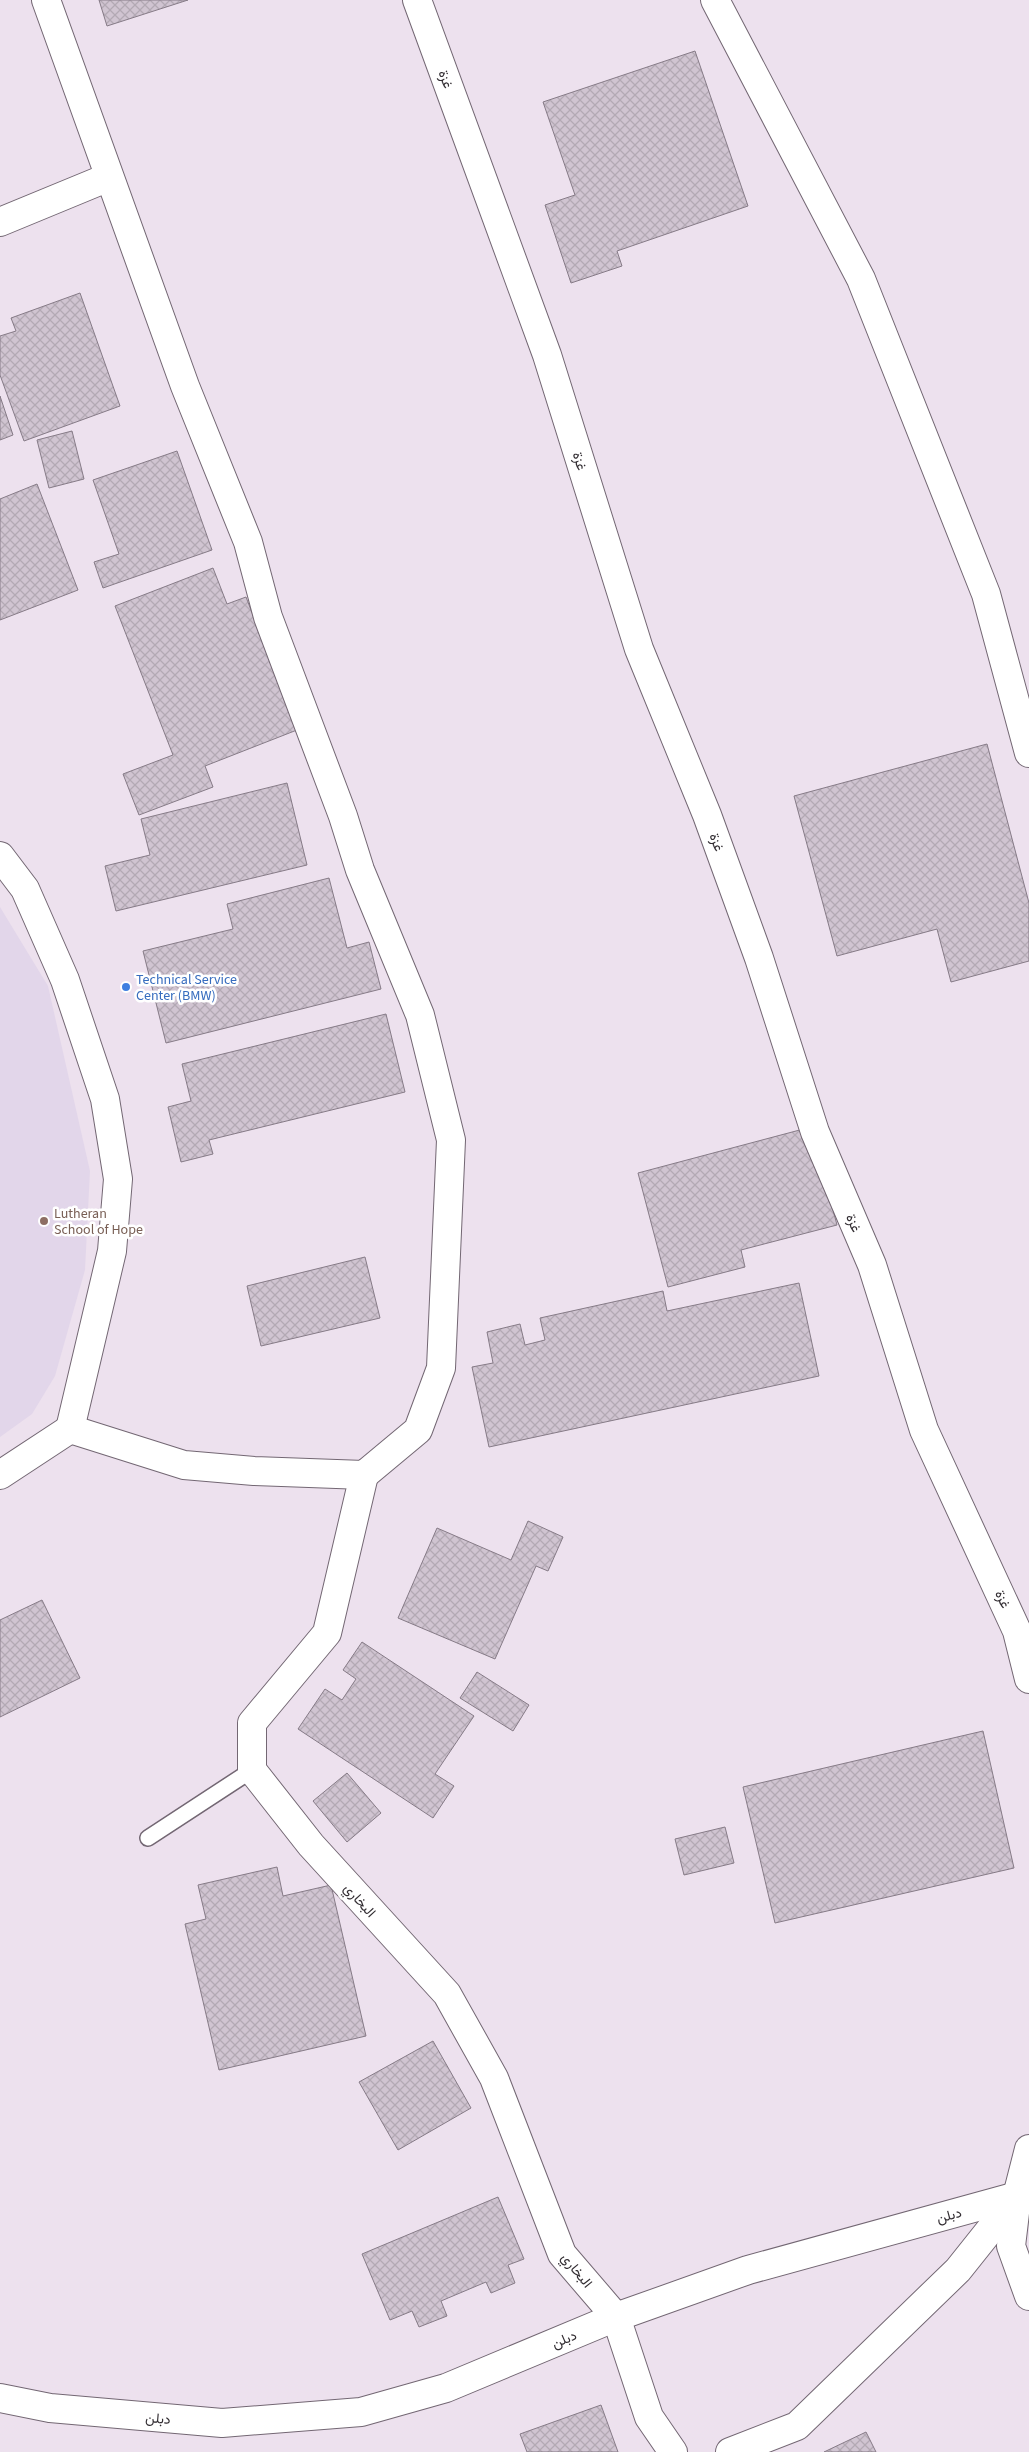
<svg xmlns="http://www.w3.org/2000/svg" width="1029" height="2452" font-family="'Source Sans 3',Vazirmatn,sans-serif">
<defs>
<pattern id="building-cross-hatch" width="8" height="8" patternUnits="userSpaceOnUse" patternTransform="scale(1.25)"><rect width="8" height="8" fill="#d0c4d1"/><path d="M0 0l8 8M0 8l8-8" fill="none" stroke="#b3a9b4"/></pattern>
</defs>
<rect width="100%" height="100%" fill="#ede1ee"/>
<path fill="#e2d6ea" d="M0 907 48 986 90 1171 85 1270 55 1376 32 1414 0 1437Z"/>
<g fill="url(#building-cross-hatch)" stroke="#867b87">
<path d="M99 0H188L107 26Z"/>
<path d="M695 51 748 206 617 251 622 266 571 283 545 205 575 195 543 102Z"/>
<path d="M80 293 120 406 24 441 0 375V336L16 331 11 318Z"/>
<path d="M0 396 13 435 0 440Z"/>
<path d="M72 431 84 479 49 488 37 440Z"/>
<path d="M177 451 212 550 103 588 94 562 119 554 93 480Z"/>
<path d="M37 484 78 590 0 620V499Z"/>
<path d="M213 568 227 604 246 597 297 730 205 766 213 787 139 815 123 774 173 755 115 606Z"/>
<path d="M987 744 1029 903V961L951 982 937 929 837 956 794 796Z"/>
<path d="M287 783 307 865 116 911 105 866 150 855 141 819Z"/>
<path d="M329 878 347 948 369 942 381 989 166 1043 143 951 233 929 227 904Z"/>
<path d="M386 1014 405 1092 209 1140 213 1154 181 1162 168 1107 191 1101 182 1064Z"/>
<path d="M811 1127 837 1225 741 1250 745 1267 668 1287 638 1173Z"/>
<path d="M365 1257 380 1318 261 1346 247 1286Z"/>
<path d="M799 1283 819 1376 489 1447 472 1367 493 1363 487 1332 520 1324 525 1345 545 1340 540 1318 663 1291 667 1311Z"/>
<path d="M528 1521 563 1537 548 1571 536 1566 495 1659 398 1618 437 1528 511 1560Z"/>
<path d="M42 1600 80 1678 0 1717V1620Z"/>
<path d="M362 1642 474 1716 435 1774 454 1786 433 1818 298 1729 325 1689 342 1700 356 1679 343 1670Z"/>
<path d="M477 1672 529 1705 513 1731 460 1698Z"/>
<path d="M983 1731 1014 1868 775 1923 743 1787Z"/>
<path d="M347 1773 381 1813 347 1842 313 1801Z"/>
<path d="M725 1827 734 1863 684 1875 675 1839Z"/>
<path d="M277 1867 283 1896 331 1885 366 2036 219 2070 185 1924 206 1919 198 1885Z"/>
<path d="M433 2041 471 2108 398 2150 359 2082Z"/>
<path d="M498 2197 524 2259 508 2265 515 2283 491 2293 486 2282 441 2301 447 2316 419 2327 412 2311 390 2320 362 2254Z"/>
<path d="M601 2405 618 2452H527L520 2434Z"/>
<path d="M866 2432 876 2452H824Z"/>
</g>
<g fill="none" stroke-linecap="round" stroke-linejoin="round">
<defs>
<path id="service" d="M148 1838 252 1770"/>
<g id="minor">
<path d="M46 0 185 386 248 542 268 617 343 816 360 870 420 1015 451 1140 441 1368 418 1430 364 1475 254 1471 184 1465 70 1429"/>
<path d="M417 0 547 355 639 649 707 815 759 958 815 1132 872 1265 924 1430 1017 1631 1029 1679"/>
<path d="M715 0 861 279 986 594 1029 753"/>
<path d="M0 222 109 177"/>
<path d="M0 856 25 889 65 980 105 1099 118 1179 112 1251 70 1429"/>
<path d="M0 1475 70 1429"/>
<path d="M364 1475 327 1633 252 1723V1770L311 1845 447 1994 494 2078 562 2254 616 2317 649 2417 673 2452"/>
<path d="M1029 2149 1017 2196 1011 2246 1029 2296"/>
<path d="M0 2398 50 2408 222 2423 361 2412 446 2388 616 2317 748 2270 1017 2196"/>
<path d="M730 2452 797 2426 958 2270 1017 2196"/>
</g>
</defs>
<use href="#service" stroke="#736773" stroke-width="18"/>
<use href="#minor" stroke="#736773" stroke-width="30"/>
<use href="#service" stroke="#fff" stroke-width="15"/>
<use href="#minor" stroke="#fff" stroke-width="28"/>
</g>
<circle fill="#3f7fe0" stroke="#fff" stroke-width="2" cx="126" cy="987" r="5"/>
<circle fill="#8d6e63" stroke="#fff" stroke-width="2" cx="44" cy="1221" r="5"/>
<g text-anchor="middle" stroke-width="5" stroke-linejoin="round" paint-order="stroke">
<g font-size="14" fill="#332e33" stroke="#fff">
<text transform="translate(446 79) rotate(70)" y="5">غزة</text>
<text transform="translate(580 461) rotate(73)" y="5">غزة</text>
<text transform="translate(717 842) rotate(70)" y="5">غزة</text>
<text transform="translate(854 1223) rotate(67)" y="5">غزة</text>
<text transform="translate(1003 1599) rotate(65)" y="5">غزة</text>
<text transform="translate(360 1900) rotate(48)" y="5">البخاري</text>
<text transform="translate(949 2215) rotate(-15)" y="5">دبلن</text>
<text transform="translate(577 2270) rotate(51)" y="5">البخاري</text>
<text transform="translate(564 2339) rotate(-23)" y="5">دبلن</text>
<text transform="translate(158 2418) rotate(5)" y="5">دبلن</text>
</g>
<g font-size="14" fill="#366cbe" stroke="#fff" text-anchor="start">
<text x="136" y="984">Technical Service<tspan x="136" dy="16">Center (BMW)</tspan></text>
</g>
<g font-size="14" fill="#785e54" stroke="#fff" text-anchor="start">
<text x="54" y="1218">Lutheran<tspan x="54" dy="16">School of Hope</tspan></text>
</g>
</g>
</svg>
